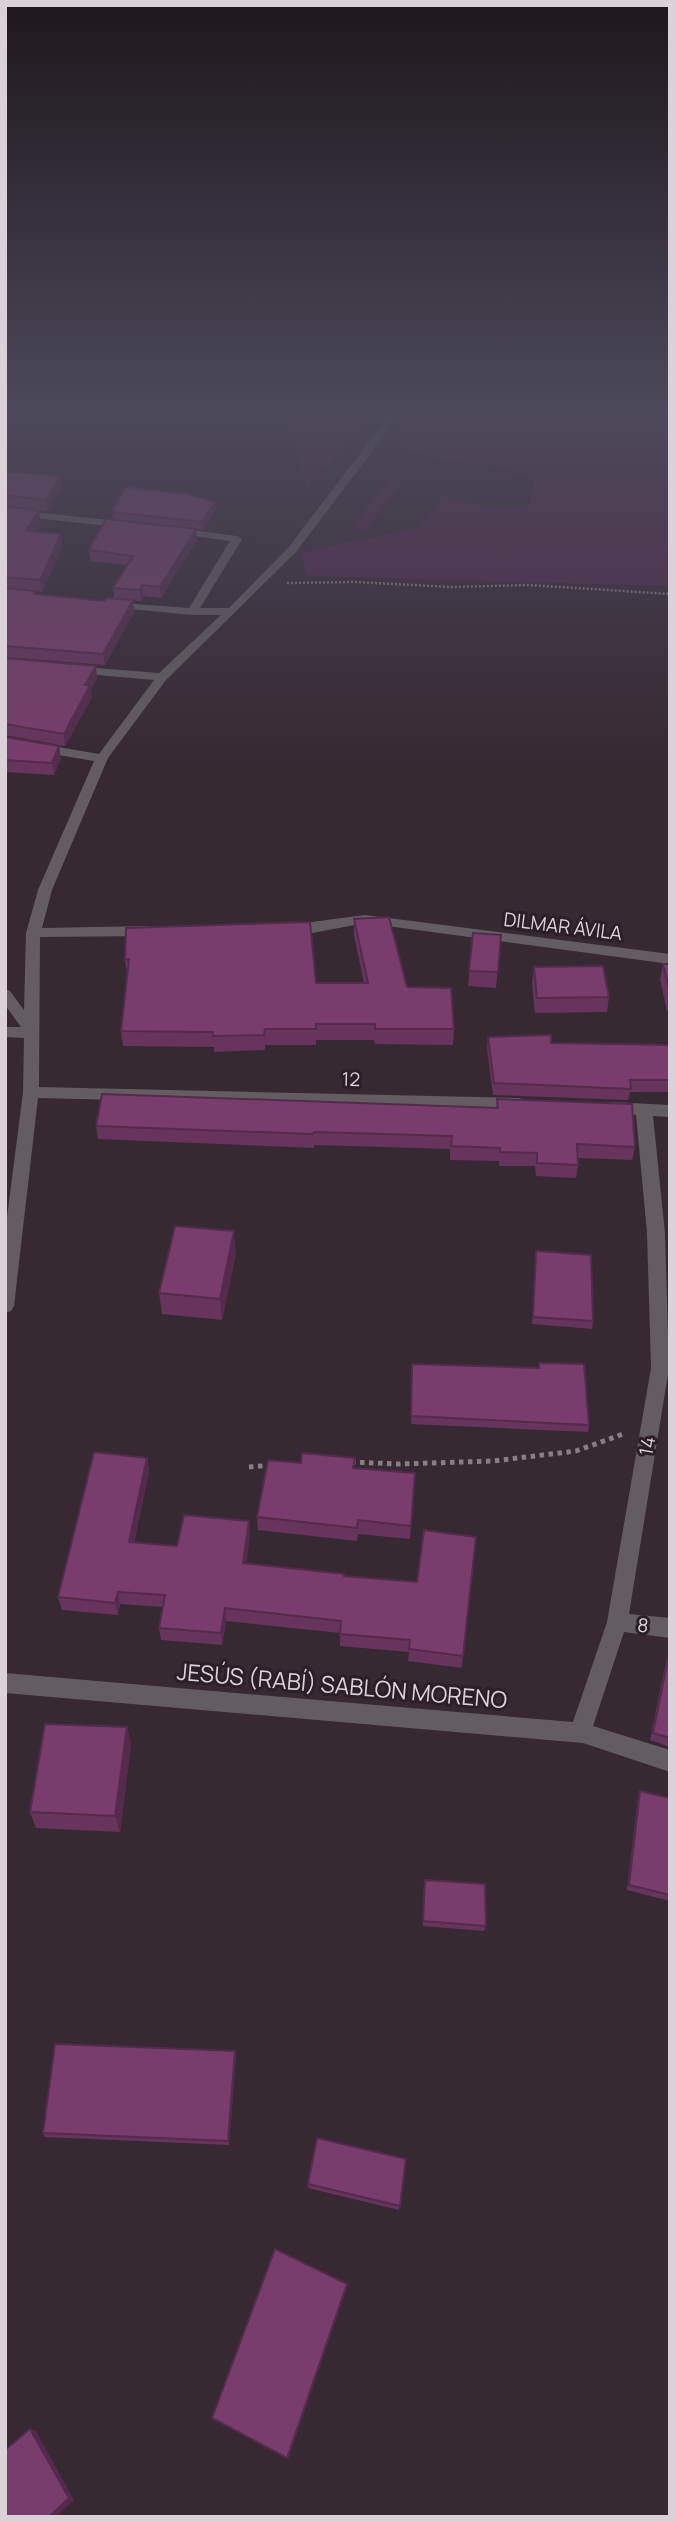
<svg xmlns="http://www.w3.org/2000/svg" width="675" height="2522" font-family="Manrope,sans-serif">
<rect width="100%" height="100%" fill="#362932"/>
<g fill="#502648">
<path d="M213 409H373L350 441 307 488 287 422Z"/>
<path d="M410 409H670V586L307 576 300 553 421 527 442 496 495 509 528 505 535 480 495 466 447 462 384 442Z"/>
<path d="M389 480 403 482 366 530 352 527Z"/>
</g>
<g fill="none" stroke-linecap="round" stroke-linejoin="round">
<path stroke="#897e86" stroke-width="2.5" stroke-dasharray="2 2" stroke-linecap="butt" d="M287 583 355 582 451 587 528 585 670 594"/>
<g stroke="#897e86" stroke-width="5" stroke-dasharray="4.5 4.5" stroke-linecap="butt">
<path d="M351 1462 399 1464 493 1461 576 1451 626 1433"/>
<path d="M249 1467 273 1465"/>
</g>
<g fill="#635c61" fill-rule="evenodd">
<path d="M394 409H404L296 552 166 680 108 758 52 890 42 928 148 926 155 931 148 936 40 937 39 1087 520 1098 528 1104 520 1110 38 1098 14 1306 11 1311 5 1313V1233L23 1092 24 1038 5 1037V1027H21L5 1005V989L10 991 24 1010 26 933 38 890 94 761 5 746V738L99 754 154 680 75 673 69 669 71 666 159 673 221 615H192L111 607 105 604 107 602 189 608 230 541 172 533 171 531 176 528 237 536 242 539 200 608H229L288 548Z"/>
<path d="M5 509 127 522 132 525 127 528 5 515Z"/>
<path d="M365 915 670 954V964L365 923 307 934H288L281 929C286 924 352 917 365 915Z"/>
<path d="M611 1102 670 1105V1117L653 1116 665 1233 669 1368 629 1614 670 1618V1638L624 1632 593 1726 670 1750V1772L583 1743 5 1693V1673L573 1722 607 1622 651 1368 647 1233 636 1115 605 1112 603 1108Z"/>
</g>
</g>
<g fill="#67345e">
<path d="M5 409H26L23 425H11L5 428Z"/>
<path d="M5 472 61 476 63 487 48 511 32 510 41 522 35 532 63 546 42 592 35 591V594L104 601 133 600 134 612 105 665 5 657Z"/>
<path d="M216 509 203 530 113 519 112 512Z"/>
<path d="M196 529 197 540 161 598 143 596 141 601 114 598 113 588 127 565 91 561 89 550Z"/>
<path d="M5 658 97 678 91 689 92 697 65 746 5 735Z"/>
<path d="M5 737 61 758 54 775 5 772Z"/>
<path d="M354 919 407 987 454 1029 453 1045 375 1044 374 1040H316V1045H265V1050L214 1052V1047L123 1046 121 1031 127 974 125 960 316 983H364L354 935Z"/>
<path d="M473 933 501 935 496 988 468 986Z"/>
<path d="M663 964H670V1011H667L660 979Z"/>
<path d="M534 967 609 997 607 1012 535 1013 532 983Z"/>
<path d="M488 1037 551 1043 670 1045V1092H630L628 1100 493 1095 487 1048Z"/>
<path d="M497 1099 635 1147 632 1160 578 1158V1165L576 1178 536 1176 535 1166H499V1161L450 1160V1149L314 1145V1148L98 1139 96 1126 496 1108Z"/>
<path d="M536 1251 593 1321 592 1329 532 1324Z"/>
<path d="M236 1253 222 1320 162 1314 159 1293Z"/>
<path d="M539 1363 589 1425 588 1432 411 1424 412 1364 538 1368Z"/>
<path d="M147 1458 149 1471 134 1543 177 1546 250 1534 246 1564 344 1576 463 1656 462 1668 408 1661 409 1652 340 1646V1633L226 1621 222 1645 161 1640 159 1628 163 1607 120 1604 118 1615 62 1610 58 1597Z"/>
<path d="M354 1468 415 1473 410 1539 358 1534 357 1541 258 1530 257 1517Z"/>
<path d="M669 1654 670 1655V1747L650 1740 666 1662Z"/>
<path d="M127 1727 131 1744 120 1832 36 1828 30 1812Z"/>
<path d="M640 1791 670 1798V1901L627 1890 638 1797Z"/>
<path d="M424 1885 486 1926 484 1931 423 1926Z"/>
<path d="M236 2055 229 2145 45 2137 43 2133Z"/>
<path d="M406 2159 399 2210 308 2188V2184Z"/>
<path d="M347 2287 288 2459 213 2419 212 2418Z"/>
</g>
<g fill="#542b4c">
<path d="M21 409H26L23 425 21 411Z"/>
<path d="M9 412 11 425 5 428V414Z"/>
<path d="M61 476 63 487 48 511 46 500Z"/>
<path d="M215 502 216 509 203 530 202 522Z"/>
<path d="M39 511 41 522 28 542 26 531Z"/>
<path d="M196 529 197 540 161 598 160 587Z"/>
<path d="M61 534 63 546 42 592 40 580Z"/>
<path d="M142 585 143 596 141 601 140 590Z"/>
<path d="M133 600 134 612 105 665 103 654Z"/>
<path d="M96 666 97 678 91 689 92 697 65 746 64 734 85 685Z"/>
<path d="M59 746 61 758 54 775 52 763Z"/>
<path d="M234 1231 236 1253 222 1320 220 1299Z"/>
<path d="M147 1458 149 1471 131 1555 129 1542Z"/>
<path d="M249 1521 250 1534 244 1576 243 1563Z"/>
<path d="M118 1592 120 1604 118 1615 115 1603Z"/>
<path d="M225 1608 226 1621 222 1645 221 1633Z"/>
<path d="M127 1727 131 1744 120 1832 115 1816Z"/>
<path d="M235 2051 236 2055 229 2145 228 2141Z"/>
<path d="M347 2284V2287L288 2459 287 2458Z"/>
<path d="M30 2429 36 2431 74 2500 56 2517H49Z"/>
</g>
<g fill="#783d6d" stroke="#542b4c" stroke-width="2">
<path d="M5 409H21V411L9 412 5 414Z"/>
<path d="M5 472H19L61 476 46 500 5 495Z"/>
<path d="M125 487 187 494 215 502 202 522 112 512Z"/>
<path d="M5 506 39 511 26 531 61 534 40 580 5 577Z"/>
<path d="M106 519 196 529 160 587 142 585 140 590 113 588 133 556 89 550Z"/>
<path d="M5 588 35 591 34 594 104 601 106 598 133 600 103 654 5 646Z"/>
<path d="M5 658 96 666 85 685H90L64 734 5 724Z"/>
<path d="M5 737 59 746 52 763 5 760Z"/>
<path d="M389 917 407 987 451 988 454 1029H375V1024H316V1029H265L264 1035 213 1036V1032L121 1031 129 959 125 960 126 928 310 922 316 983H368L354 919Z"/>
<path d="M473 933 501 935 498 972 469 971Z"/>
<path d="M663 964H670V992Z"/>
<path d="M603 966 609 997 537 998 534 967Z"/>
<path d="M551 1035V1043L670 1045V1080H630L631 1089 494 1083 488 1037Z"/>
<path d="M102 1094 498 1108 497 1099 632 1104 635 1147 577 1144 578 1165 537 1163V1153L500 1152V1148L451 1146 452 1136 314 1132 313 1134 96 1126Z"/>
<path d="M175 1226 234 1231 220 1299 159 1293Z"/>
<path d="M536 1251 591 1255 593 1321 533 1317Z"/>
<path d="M539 1363 584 1364 589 1425 411 1416 412 1364 539 1368Z"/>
<path d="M94 1452 147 1458 129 1542 177 1546 184 1515 249 1521 243 1563 344 1574V1576L417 1582 424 1530 476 1537 463 1656 409 1649 410 1640 340 1634 341 1621 225 1608 221 1633 159 1628 165 1595 118 1592 115 1603 58 1597Z"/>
<path d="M302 1453 355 1458 353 1468 415 1473 411 1526 358 1520 357 1528 257 1517 268 1460 301 1463Z"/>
<path d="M669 1654 670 1655V1738L653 1733Z"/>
<path d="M45 1724 127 1727 115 1816 30 1812Z"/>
<path d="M640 1791 670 1798V1895L629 1885Z"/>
<path d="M425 1880 485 1884 486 1926 423 1921Z"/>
<path d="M55 2044 235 2051 228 2141 43 2133Z"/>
<path d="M317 2138 406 2159 400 2206 308 2184Z"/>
<path d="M275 2249 347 2284 287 2458 212 2418Z"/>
<path d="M30 2429 69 2498 49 2517H5V2450Z"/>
</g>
<linearGradient id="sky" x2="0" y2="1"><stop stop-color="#1e171c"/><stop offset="0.54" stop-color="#4c495a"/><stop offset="1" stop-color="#4c495a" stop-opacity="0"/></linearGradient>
<rect width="675" height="762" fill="url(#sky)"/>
<g text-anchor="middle" stroke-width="6" stroke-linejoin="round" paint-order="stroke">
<g font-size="19" fill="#dbd2d9" stroke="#2b1f28">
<text transform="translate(563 926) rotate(7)" y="7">DILMAR ÁVILA</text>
<text transform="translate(351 1079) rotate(1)" y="7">12</text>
<text transform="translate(647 1446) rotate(-80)" y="7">14</text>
<text transform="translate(643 1625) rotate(6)" y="7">8</text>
</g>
<g font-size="23" fill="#dbd2d9" stroke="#2b1f28">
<text transform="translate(342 1686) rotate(5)" y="8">JESÚS (RABÍ) SABLÓN MORENO</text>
</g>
</g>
<rect width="675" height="2522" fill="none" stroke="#dbd2d9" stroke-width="14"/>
</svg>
